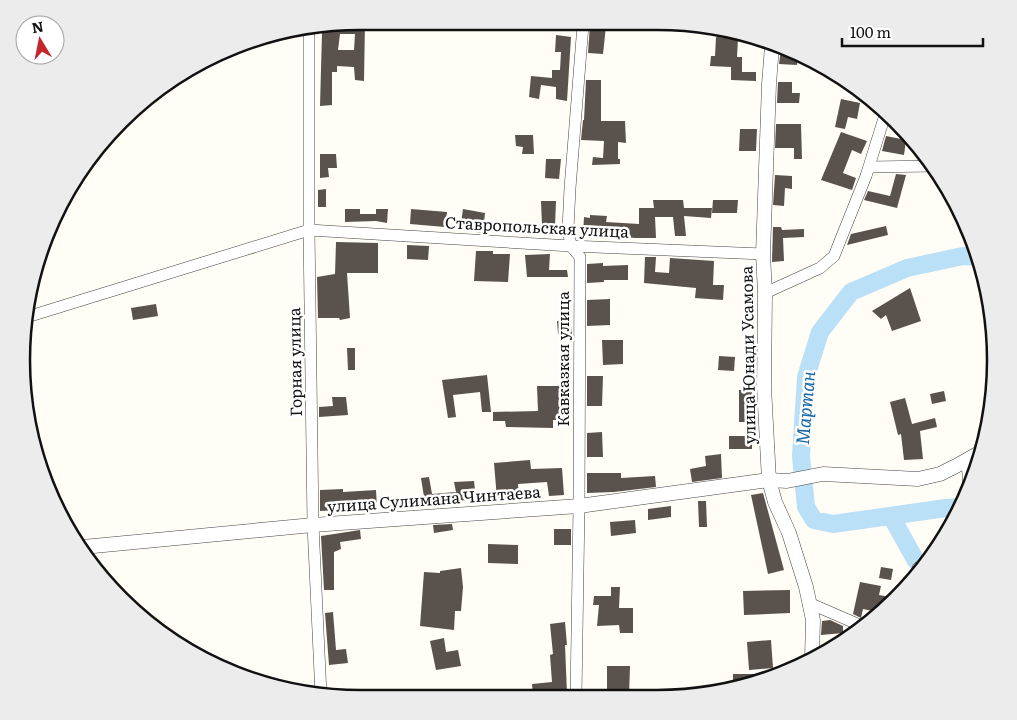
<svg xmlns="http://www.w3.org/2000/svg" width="1017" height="720" font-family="Literata,serif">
<rect width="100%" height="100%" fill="#fffdf5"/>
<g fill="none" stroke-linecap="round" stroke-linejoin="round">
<g stroke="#b9e0f7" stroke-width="18">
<path d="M962 507 946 508 833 524 814 520 806 507 801 456 806 377 820 332 851 292 907 268 963 256 979 257"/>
<path d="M891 516 916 561"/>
</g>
</g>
<g fill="#5a524d" fill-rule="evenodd">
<path d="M365 21 364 81 355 80 354 67 337 66V72H332V105L320 106 322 33H316V27ZM340 34H355L354 50H338Z"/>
<path d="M590 25 606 26 603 54 588 53Z"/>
<path d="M556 35 571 37 567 101 556 99V87L541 85 539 99 529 97 531 76 552 78V70H560L561 52H555Z"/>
<path d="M716 37 738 38 737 57H742V72H756V81L731 80V67L710 66 711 56H715Z"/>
<path d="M781 49 798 56 797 65 779 64Z"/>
<path d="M586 80H601V121H625L626 143 618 142V159H620V164L592 165 593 157 603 158 604 141 581 140 583 120H584Z"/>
<path d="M778 82H792V93H800L799 103H777Z"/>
<path d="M841 99 860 103 857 119 848 117 845 129 835 127Z"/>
<path d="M776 124H801L802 159H794V148H775Z"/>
<path d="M740 129H757L756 151H739Z"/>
<path d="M841 132 867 141 861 154 852 150 843 173 856 178 852 190 821 180Z"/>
<path d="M515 135H533L534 154H522L523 147 516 146Z"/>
<path d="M886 136 906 140 904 155 882 151Z"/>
<path d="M320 154H336L337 168H328L329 177 320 178Z"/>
<path d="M546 159H561L559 179 545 178Z"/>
<path d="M896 174 906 175 897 208 864 200 868 191 890 196Z"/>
<path d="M775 175 792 176V189L785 188 784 206 773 205Z"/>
<path d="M326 189V207H318V190Z"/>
<path d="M653 200H683L684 208H712L711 218 684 216 686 236H675L673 217H655L656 238H635L615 236V235L583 234 584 217 590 218V215L607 216 606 222 639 224V208H654Z"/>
<path d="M713 200H738L737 213H712Z"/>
<path d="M541 201H556L555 226 542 225Z"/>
<path d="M345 209H360V214H376V209H388L387 223 376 221 345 222Z"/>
<path d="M411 209 447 212 445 227 410 224Z"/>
<path d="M463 209 485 213 483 233 460 230Z"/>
<path d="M886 226 888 235 847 245 851 234Z"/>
<path d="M773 227H781L782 230 804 229V237L783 238 784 261 772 262Z"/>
<path d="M336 242 378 243V273H347L350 318 340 320 339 318H318L317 277 335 274Z"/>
<path d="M407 245 429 246 428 260 407 259Z"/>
<path d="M476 251H493V254H510L508 282 474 281Z"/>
<path d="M550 254 549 270H567L568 277H527L525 255Z"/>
<path d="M645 257H656L655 272 669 273 670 258 714 261 713 285H724L723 300 695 298 696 288 644 283Z"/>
<path d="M603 263V266L628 265V280H604V282L587 283V264Z"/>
<path d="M910 288 921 321 892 331 886 315 881 319 872 311Z"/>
<path d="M610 299V325L587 326V300Z"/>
<path d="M156 304 158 316 133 320 131 308Z"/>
<path d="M570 320 572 334H558L557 321Z"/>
<path d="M602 340H623V364L603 365Z"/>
<path d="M347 348H355V370H348Z"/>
<path d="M719 356 735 357 734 371 718 370Z"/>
<path d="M487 375 491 412H482L480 392 453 395 456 417 448 418 442 380Z"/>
<path d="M587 376H603L602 406H587Z"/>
<path d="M537 386H560V413H570V421L553 420V428L506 427 505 421H493V412L538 411Z"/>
<path d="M739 390H754L755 422H739Z"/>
<path d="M944 391 946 401 932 404 930 394Z"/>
<path d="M332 397H346L348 415 319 417V407L333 406Z"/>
<path d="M905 398 912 424 935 418 937 427 920 431 923 459 904 460 901 434 898 435 890 402Z"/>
<path d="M602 432 603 457H587V433Z"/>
<rect x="729" y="436" width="23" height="13"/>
<path d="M721 454 722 478 692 482 690 469 706 466 705 456Z"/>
<path d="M530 460 531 469 562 468 564 495 549 496 547 482 518 484 519 498 497 499 494 463Z"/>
<path d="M587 473H621V478L655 476 656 487 614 492 587 493Z"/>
<path d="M429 477 432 494 456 492 454 482 474 481 476 499 457 501V499L425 503 421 478Z"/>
<path d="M343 489V492L376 490 377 508 320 511V490Z"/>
<path d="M763 493 784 570 768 574 751 495Z"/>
<path d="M698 501H706L707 527H699Z"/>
<path d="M671 506V517L648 520V509Z"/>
<path d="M635 520 636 533 611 536 610 522Z"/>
<path d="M452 524 453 530 434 533 433 525Z"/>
<rect x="554" y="529" width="17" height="16"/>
<path d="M360 530 361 539 340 542 341 549 334 552V590H324L321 536Z"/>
<path d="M488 544 518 545V564L488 563Z"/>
<path d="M881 567 893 569 891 580 879 578Z"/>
<path d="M461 568 463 587 461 611H455L454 630 420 626 424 572 440 573V571Z"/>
<path d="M860 582 881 586 879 595 896 598 882 613 863 609 861 618 853 614Z"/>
<path d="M611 587H620L619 608H633V633H620L619 625 597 626 599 605H593L594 596H611Z"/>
<path d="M790 590V613L744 615 743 591Z"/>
<path d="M333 612 336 650 346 649 348 663 329 665 325 613Z"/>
<path d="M830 620 843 626V633L821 635 822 621Z"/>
<path d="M565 622 567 645H565L567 694H543V697H533L532 684 552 682 550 655 553 654 550 624Z"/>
<path d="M444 638 446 652 458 650 461 666 436 670 430 641Z"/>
<path d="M771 640 773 668 749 670 747 642Z"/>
<path d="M607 666H630L629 696H607Z"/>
<path d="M733 674H755V681L733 687Z"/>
</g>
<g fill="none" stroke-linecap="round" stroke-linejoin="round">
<defs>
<g id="minor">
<path d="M309 28V230L313 525 321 695"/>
<path d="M870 167 933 166"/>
<path d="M765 293 820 268 834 256 866 176 885 115"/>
<path d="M27 317 309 230 571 246 763 254"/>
<path d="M967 460 969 489"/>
<path d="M915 578 918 568 928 562"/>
<path d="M809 603 862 626"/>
<path d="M576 697 579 506 580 257 571 246 568 229 570 188 583 25"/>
</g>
<g id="tertiary">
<path d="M772 46 769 84 763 254 765 293 764 387 769 480 775 502 789 533 806 587 813 620 812 657"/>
<path d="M83 547 313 525 579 506 769 480 787 481 823 474 918 479 940 474 956 466 979 453 985 445"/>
</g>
</defs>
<use href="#minor" stroke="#444" stroke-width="12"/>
<use href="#tertiary" stroke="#444" stroke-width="15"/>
<use href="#minor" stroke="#fff" stroke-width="11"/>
<use href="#tertiary" stroke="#fff" stroke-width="14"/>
</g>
<g text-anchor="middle" stroke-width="5" stroke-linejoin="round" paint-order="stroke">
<g font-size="16" fill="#111" stroke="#fff">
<text transform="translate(537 227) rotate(3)" y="6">Ставропольская улица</text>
<text transform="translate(748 355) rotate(-91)" y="6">улица Юнади Усамова</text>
<text transform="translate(563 359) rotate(-90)" y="6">Кавказкая улица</text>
<text transform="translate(295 362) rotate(-91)" y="6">Горная улица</text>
<text transform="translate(434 499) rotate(-4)" y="6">улица Сулимана Чинтаева</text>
</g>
<g font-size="18" font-style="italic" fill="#1768a6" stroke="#fff">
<text transform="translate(806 408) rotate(-85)" y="6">Мартан</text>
</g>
</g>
<path d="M0 0H1017V720H0ZM360 30H657A330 330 0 0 1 987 360V360A330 330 0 0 1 657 690H360A330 330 0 0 1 30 360V360A330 330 0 0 1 360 30Z" fill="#ececec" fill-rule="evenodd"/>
<path fill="none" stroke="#111" stroke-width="2.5" d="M360 30H657A330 330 0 0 1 987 360V360A330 330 0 0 1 657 690H360A330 330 0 0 1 30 360V360A330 330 0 0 1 360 30Z"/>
<g transform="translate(40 40) rotate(350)"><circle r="24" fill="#ffffff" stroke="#a0a0a0"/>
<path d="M0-4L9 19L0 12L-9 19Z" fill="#c4262e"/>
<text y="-8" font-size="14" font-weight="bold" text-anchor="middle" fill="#111111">N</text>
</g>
<path d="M842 38v8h141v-8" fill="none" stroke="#111111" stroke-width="2.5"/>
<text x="850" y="38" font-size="15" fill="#111111" stroke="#ffffff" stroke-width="4" paint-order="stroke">100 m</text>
</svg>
